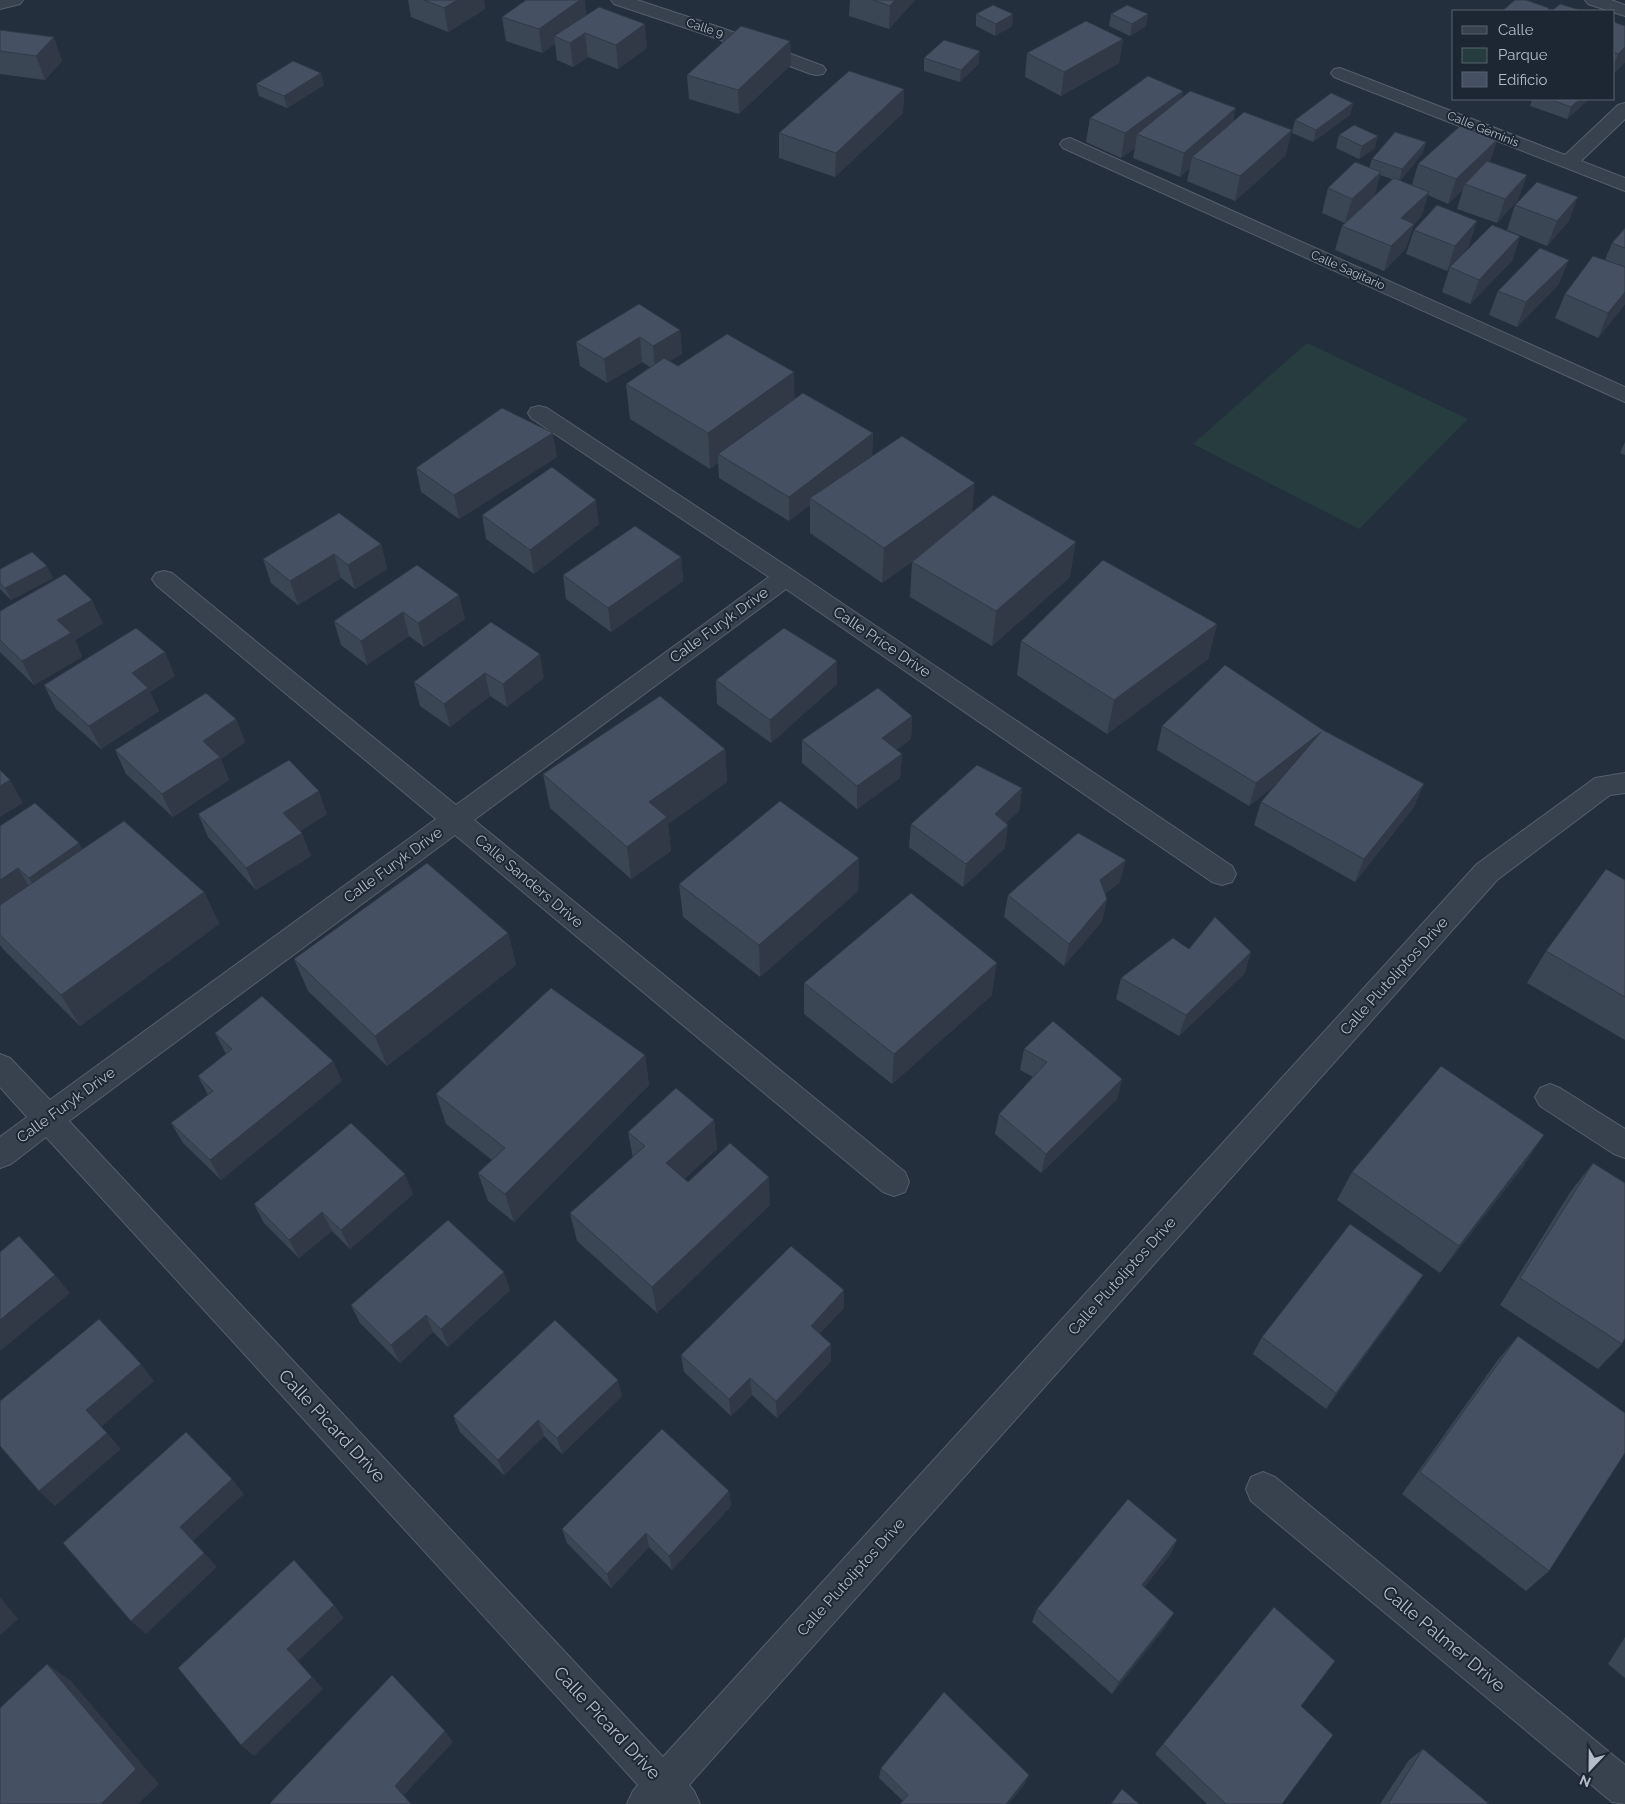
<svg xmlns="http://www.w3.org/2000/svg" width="1625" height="1804" font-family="Raleway,sans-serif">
<rect width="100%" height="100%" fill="#242f3e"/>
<path fill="#263c3f" d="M1307 343 1468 419 1359 529 1193 444Z"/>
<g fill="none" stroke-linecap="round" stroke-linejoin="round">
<defs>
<g id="street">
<path d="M0 0H23L20 4 0 9Z"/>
<path d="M611 0H637L722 28 823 66 826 70 823 74 817 75 811 74 710 36 614 4Z"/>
<path d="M1585 0H1611L1625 5V16L1588 4Z"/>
<path d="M1340 68 1565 155 1618 105 1625 103V119L1581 161 1625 178V191L1334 77 1331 73 1334 69Z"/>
<path d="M1070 138 1625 387V402L1063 148 1060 144 1063 140Z"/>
<path d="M539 406 547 408 794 571 1232 866 1236 874 1232 882 1222 885 1212 882 786 589 474 820 905 1172 909 1182 905 1192 894 1196 883 1192 455 835 69 1121 663 1757 1477 864 1595 778 1625 773V793L1610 795 1497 880 689 1785 694 1791 700 1804H627L633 1791 638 1785 46 1137 11 1164 0 1168V1137L27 1117 0 1087V1054L10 1058 50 1100 436 819 156 585 152 579 156 573 164 571 172 573 456 805 769 577 531 418 528 413 531 408Z"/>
<path d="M1550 1084 1560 1088 1625 1129V1158L1614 1154 1540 1106 1535 1097 1540 1088Z"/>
<path d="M1263 1472 1275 1477 1625 1765V1804L1612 1802 1251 1501 1246 1489 1251 1477Z"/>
</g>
</defs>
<use href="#street" stroke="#565f6c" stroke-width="2"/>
<use href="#street" fill="#38414e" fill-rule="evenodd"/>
</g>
<g fill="#3b4654" fill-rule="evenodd">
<path d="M408 0H484L485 9 448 32 411 17Z"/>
<path d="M850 0H915L889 29 849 16Z"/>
<path d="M976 14H1013L1012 26 995 36 976 26Z"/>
<path d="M1111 14 1146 26 1130 36 1109 26Z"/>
<path d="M586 15 647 48 618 69 588 57 573 67 557 60 555 44 542 53 506 41 502 17Z"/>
<path d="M1614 22 1625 26V62L1614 73Z"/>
<path d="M0 30 62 61 45 80 0 74Z"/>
<path d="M1123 39 1119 63 1061 96 1025 77 1027 53Z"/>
<path d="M790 41 791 65 739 114 689 99 687 75Z"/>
<path d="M924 58 979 63 960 82 924 71Z"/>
<path d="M256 84 324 85 287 108 259 96Z"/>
<path d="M904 89 903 113 835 177 779 158V133Z"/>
<path d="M1183 91 1182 97 1234 121 1286 155 1235 201 1187 181 1190 168 1180 177 1133 158 1135 148 1121 158 1086 142 1090 118Z"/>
<path d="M1532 99H1589L1567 119 1530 106Z"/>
<path d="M1353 103 1350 115 1313 142 1292 133 1295 120Z"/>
<path d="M1339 135 1375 148 1359 159 1336 148Z"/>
<path d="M1497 140 1490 162 1527 175 1518 200 1497 223 1457 209 1463 189 1448 204 1428 195 1421 217 1414 224 1406 248 1384 271 1335 250 1342 226 1345 223 1322 213 1328 188 1369 168 1372 159 1426 142 1422 154 1400 181 1412 185 1418 164ZM1380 175 1392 179 1374 196Z"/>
<path d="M1515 205 1569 221 1547 246 1507 230Z"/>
<path d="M1625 228V304L1598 338 1555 318 1565 294 1605 260 1612 243Z"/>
<path d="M1414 230 1469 246 1447 271 1406 254Z"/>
<path d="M1520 236 1512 261 1470 304 1442 292 1450 267Z"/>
<path d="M1559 284 1517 327 1489 315 1498 291Z"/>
<path d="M680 330 682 354 670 361 678 366 795 399 873 433 872 456 972 512 1070 577 992 646 910 597 912 562 920 556 882 583 810 533V505L789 521 719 478 718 463 710 469 630 419 626 384 650 367 642 362 607 383 580 366 576 342Z"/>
<path d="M1625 442V455L1620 453Z"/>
<path d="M557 457 459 519 421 492 416 468Z"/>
<path d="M482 515 599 524 534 574 486 539Z"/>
<path d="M381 544 387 569 355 589 341 578 298 605 271 583 263 559Z"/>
<path d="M681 557 683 581 611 632 566 599 563 575Z"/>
<path d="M417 565 465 619 424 647 409 636 367 665 341 645 334 621Z"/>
<path d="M0 569 53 578 11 600 0 589Z"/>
<path d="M0 611 103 623 75 640 82 657 34 685 0 652Z"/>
<path d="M491 622 544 678 507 707 490 696 450 727 420 706 414 682Z"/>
<path d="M1217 624 1208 659 1107 734 1017 675 1021 641Z"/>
<path d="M175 676 150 692 159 711 101 749 56 709 44 685Z"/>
<path d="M716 680 837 684 771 743 717 704Z"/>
<path d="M912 716 911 739 896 750 902 754 900 778 857 809 802 763V740Z"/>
<path d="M236 719 245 742 221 759 229 780 173 817 126 774 115 750Z"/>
<path d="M1162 726 1414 807 1355 882 1254 825 1261 802 1278 783 1249 806 1157 750Z"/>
<path d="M725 749 727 782 668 824 671 851 631 879 550 808 543 774Z"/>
<path d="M1022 788 1019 811 1006 823 1005 848 963 887 909 847 911 824Z"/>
<path d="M198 814H327L300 831 311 856 256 890 208 837Z"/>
<path d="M0 826 82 849 204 892 219 924 80 1026 3 949 0 945Z"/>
<path d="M859 858 858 891 760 977 683 917 679 884Z"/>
<path d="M1625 880V1040L1527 983 1546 951Z"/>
<path d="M1120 882 1105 894 1107 899 1102 921 1064 966 1004 917 1008 895Z"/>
<path d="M508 933 516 965 387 1066 308 991 294 959Z"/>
<path d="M1189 949 1251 952 1244 974 1179 1036 1116 999 1121 978Z"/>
<path d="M804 983 992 995 892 1084 804 1014Z"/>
<path d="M215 1033 342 1081 221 1180 183 1143 171 1123 208 1095 198 1076 226 1054Z"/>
<path d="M1024 1049 1122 1079 1117 1099 1041 1173 995 1134 999 1114 1033 1077 1020 1070Z"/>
<path d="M645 1055 649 1085 514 1222 488 1201 478 1173 492 1160 446 1124 436 1094Z"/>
<path d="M714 1120 717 1149 684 1179 688 1182 770 1205 657 1313 577 1241 570 1213 633 1158 628 1132Z"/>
<path d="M1593 1163 1622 1344 1598 1369 1500 1305 1571 1191Z"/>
<path d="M1525 1164 1440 1273 1337 1200 1352 1172Z"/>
<path d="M413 1194 350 1249 332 1231 299 1258 264 1223 254 1204Z"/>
<path d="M1423 1275 1411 1293 1326 1409 1253 1354 1262 1337Z"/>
<path d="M510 1290 448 1347 433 1332 400 1363 360 1323 351 1305Z"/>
<path d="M844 1308 819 1334 831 1361 777 1418 752 1395 731 1416 684 1372 681 1355Z"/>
<path d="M1518 1336 1549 1571 1526 1591 1402 1494 1497 1361Z"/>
<path d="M622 1396 562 1454 544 1436 504 1475 460 1432 453 1416Z"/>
<path d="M729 1491 731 1506 672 1570 649 1547 611 1588 567 1543 562 1529Z"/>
<path d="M1177 1540 1170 1555 1144 1587 1166 1626 1112 1694 1032 1622 1037 1609Z"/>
<path d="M1625 1637V1678L1608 1664Z"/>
<path d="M1301 1706 1282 1804H1207L1155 1754 1163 1744Z"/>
<path d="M1423 1749 1489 1804H1380L1409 1760Z"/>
<path d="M881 1768 1029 1775 1024 1785 903 1801 879 1778Z"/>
</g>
<g fill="#303945">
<path d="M457 0H484L485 9 448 32 444 8Z"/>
<path d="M580 0H585L587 21 554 36 555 44 542 53 539 29Z"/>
<path d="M895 0H915L889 29 890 6Z"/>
<path d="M1013 14 1012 26 995 36 996 24Z"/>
<path d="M1148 14 1146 26 1130 36 1132 24Z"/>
<path d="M645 24 647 48 618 69 616 45Z"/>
<path d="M585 33 588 57 573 67 570 43Z"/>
<path d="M54 37 62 61 45 80 36 56Z"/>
<path d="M1123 39 1119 63 1061 96 1064 72Z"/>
<path d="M790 41 791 65 739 114 738 90Z"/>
<path d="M1625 47V62L1614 73V65L1618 54Z"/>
<path d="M980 51 979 63 960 82 961 70Z"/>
<path d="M321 73 324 85 287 108 284 96Z"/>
<path d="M904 89 903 113 835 177 836 153Z"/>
<path d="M1183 91 1179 115 1137 134 1135 148 1121 158 1125 133Z"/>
<path d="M1580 99H1589L1567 119 1571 107Z"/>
<path d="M1353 103 1350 115 1313 142 1316 130Z"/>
<path d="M1236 108 1231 133 1192 157 1190 168 1180 177 1184 153Z"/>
<path d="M1292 130 1286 155 1235 201 1240 176Z"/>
<path d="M1378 136 1375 148 1359 159 1362 146Z"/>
<path d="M1497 140 1489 165 1465 184 1463 189 1448 204 1456 179Z"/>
<path d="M1426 142 1422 154 1399 182 1402 169Z"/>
<path d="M1381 172 1374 197 1345 223 1352 199Z"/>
<path d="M1527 175 1518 200 1497 223 1505 199Z"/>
<path d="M1429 192 1421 217 1394 243 1401 218Z"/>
<path d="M1578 197 1569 221 1547 246 1557 221Z"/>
<path d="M1477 221 1469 246 1447 271 1455 246Z"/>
<path d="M1414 224 1406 248 1384 271 1391 246Z"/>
<path d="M1520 236 1512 261 1470 304 1479 280Z"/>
<path d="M1569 260 1559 284 1517 327 1526 302Z"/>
<path d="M1625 292V304L1598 338 1608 313Z"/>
<path d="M680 330 682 354 655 370 653 346Z"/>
<path d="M640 337 642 362 607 383 604 359Z"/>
<path d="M794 372 795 408 718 454V463L710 469 708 433Z"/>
<path d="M553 433 557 457 459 519 454 495Z"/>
<path d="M873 433 872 458 810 498V505L789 521V497Z"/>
<path d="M975 483 972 518 882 583 884 548Z"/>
<path d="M596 500 599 524 534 574 530 550Z"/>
<path d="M1076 542 1070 577 992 646 996 611Z"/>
<path d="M381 544 387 569 355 589 348 565Z"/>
<path d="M334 554 341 578 298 605 290 581Z"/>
<path d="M681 557 683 581 611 632 608 608Z"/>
<path d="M47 566 53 578 11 600 5 588Z"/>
<path d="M459 595 465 619 424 647 418 623Z"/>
<path d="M92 600 103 623 75 640 82 657 34 685 22 661 57 620Z"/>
<path d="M403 612 409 636 367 665 361 641Z"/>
<path d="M1217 624 1208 659 1107 734 1114 700Z"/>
<path d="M165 652 175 676 150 692 159 711 101 749 89 726 132 673Z"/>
<path d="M540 654 544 678 507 707 503 684Z"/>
<path d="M837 661V684L771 743 770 720Z"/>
<path d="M485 673 490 696 450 727 444 704Z"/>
<path d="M912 716 911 739 881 761 882 738Z"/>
<path d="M236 719 245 742 221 759 229 780 173 817 162 794 203 741Z"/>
<path d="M1321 732 1313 755 1249 806 1256 783Z"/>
<path d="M725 749 727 782 668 824 671 851 631 879 627 847 649 802Z"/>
<path d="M902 754 900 778 857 809V786Z"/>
<path d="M10 780 23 803 0 817V786Z"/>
<path d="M1424 784 1414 807 1355 882 1364 859Z"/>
<path d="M1022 788 1019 811 992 836 995 814Z"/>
<path d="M319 791 327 814 291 836 283 813Z"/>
<path d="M1008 825 1005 848 963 887 966 864Z"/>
<path d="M302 833 311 856 256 890 246 868Z"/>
<path d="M79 843 91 866 42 901 29 878Z"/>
<path d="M859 858 858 891 760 977 759 945Z"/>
<path d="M1126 860 1120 882 1095 902 1100 880Z"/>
<path d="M18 868 31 890 0 912V880Z"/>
<path d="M204 892 219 924 80 1026 61 995Z"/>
<path d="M1107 899 1102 921 1064 966 1069 944Z"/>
<path d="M508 933 516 965 387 1066 375 1036Z"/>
<path d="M1251 952 1244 974 1179 1036 1186 1015Z"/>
<path d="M997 963 992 995 892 1084 894 1054Z"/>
<path d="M645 1055 649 1085 514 1222 505 1194Z"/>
<path d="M333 1061 342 1081 221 1180 210 1160Z"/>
<path d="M1122 1079 1117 1099 1041 1173 1046 1154Z"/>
<path d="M714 1120 717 1149 670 1191 666 1163Z"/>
<path d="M1544 1135 1525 1164 1440 1273 1459 1246Z"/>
<path d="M405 1174 413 1194 350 1249 341 1230Z"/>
<path d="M769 1177 770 1205 657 1313 652 1287Z"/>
<path d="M322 1212 332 1231 299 1258 289 1240Z"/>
<path d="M504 1272 510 1290 448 1347 441 1329Z"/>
<path d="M55 1275 70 1293 0 1351V1320Z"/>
<path d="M1423 1275 1411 1293 1326 1409 1336 1393Z"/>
<path d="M844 1290V1308L811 1343V1326Z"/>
<path d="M426 1315 433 1332 400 1363 391 1345Z"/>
<path d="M831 1344V1361L777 1418 776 1401Z"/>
<path d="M141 1364 154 1381 101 1427 86 1410Z"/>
<path d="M750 1378 752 1395 731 1416 729 1399Z"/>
<path d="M618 1380 622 1396 562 1454 557 1438Z"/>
<path d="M538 1420 544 1436 504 1475 498 1460Z"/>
<path d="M107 1433 121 1449 55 1506 39 1491Z"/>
<path d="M232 1479 244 1494 193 1541 217 1567 146 1634 131 1621 180 1527Z"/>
<path d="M729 1491 731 1506 672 1570 669 1556Z"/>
<path d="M646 1533 649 1547 611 1588 607 1574Z"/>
<path d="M1177 1540 1170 1555 1135 1599 1142 1585Z"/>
<path d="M0 1597 18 1619 0 1635Z"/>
<path d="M334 1605 344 1618 298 1661 323 1689 254 1756 241 1745 287 1649Z"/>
<path d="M1174 1613 1166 1626 1112 1694 1119 1682Z"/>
<path d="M47 1664 71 1681 159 1784 138 1804H101Z"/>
<path d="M445 1731 453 1742 404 1795 412 1804H411L395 1786Z"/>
<path d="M1029 1775 1024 1785 1009 1804H1006Z"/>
</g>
<g fill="#455162" stroke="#303945">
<path d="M424 0H457L444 8Z"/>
<path d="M526 0H580L539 29 502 17Z"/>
<path d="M873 0H895L890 6Z"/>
<path d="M1515 0H1526L1549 8 1546 11H1502Z"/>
<path d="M1560 4 1583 11H1552Z"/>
<path d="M993 5 1013 14 996 24 976 14Z"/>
<path d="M1127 5 1148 14 1132 24 1111 14Z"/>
<path d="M599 7 645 24 616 45 585 33 570 43 554 36Z"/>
<path d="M1086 21 1123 39 1064 72 1027 53Z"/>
<path d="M1614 22 1625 26V47L1618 54 1614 52Z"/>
<path d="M741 26 790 41 738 90 687 75Z"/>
<path d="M0 30 54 37 36 56 0 51Z"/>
<path d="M944 40 980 51 961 70 924 58Z"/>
<path d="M293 61 321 73 284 96 256 84Z"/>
<path d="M849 71 904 89 836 153 779 133Z"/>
<path d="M1148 76 1183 91 1125 133 1090 118Z"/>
<path d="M1190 91 1236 108 1184 153 1137 134Z"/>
<path d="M1331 93 1353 103 1316 130 1295 120Z"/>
<path d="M1549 99H1580L1571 107Z"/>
<path d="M1244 112 1292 130 1240 176 1192 157Z"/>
<path d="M1354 125 1378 136 1362 146 1339 135Z"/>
<path d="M1460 126 1497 140 1456 179 1418 164Z"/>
<path d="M1395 132 1426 142 1402 169 1372 159Z"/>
<path d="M1487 161 1527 175 1505 199 1465 184Z"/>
<path d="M1355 162 1381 172 1352 199 1328 188Z"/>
<path d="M1394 178 1429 192 1401 218 1414 224 1391 246 1342 226Z"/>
<path d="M1537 182 1578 197 1557 221 1515 205Z"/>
<path d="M1437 205 1477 221 1455 246 1414 230Z"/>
<path d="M1492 225 1520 236 1479 280 1450 267Z"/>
<path d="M1625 228V248L1612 243Z"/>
<path d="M1540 248 1569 260 1526 302 1498 291Z"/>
<path d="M1593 256 1625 267V292L1608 313 1565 294Z"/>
<path d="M639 304 680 330 653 346 640 337 604 359 576 342Z"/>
<path d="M727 334 794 372 708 433 626 384 664 358 678 366Z"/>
<path d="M803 393 873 433 789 497 718 454Z"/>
<path d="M502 408 553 433 454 495 416 468Z"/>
<path d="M902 436 975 483 884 548 810 498Z"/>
<path d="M552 467 596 500 530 550 482 515Z"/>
<path d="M993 495 1076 542 996 611 912 562Z"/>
<path d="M339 513 381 544 348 565 334 554 290 581 263 559Z"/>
<path d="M635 526 681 557 608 608 563 575Z"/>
<path d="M32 552 47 566 5 588 0 583V569Z"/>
<path d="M1103 560 1217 624 1114 700 1021 641Z"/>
<path d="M417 565 459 595 418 623 403 612 361 641 334 621Z"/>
<path d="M65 574 92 600 57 620 71 633 22 661 0 640V611Z"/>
<path d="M491 622 540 654 503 684 485 673 444 704 414 682Z"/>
<path d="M136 628 165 652 132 673 148 688 89 726 44 685Z"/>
<path d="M784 628 837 661 770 720 716 680Z"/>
<path d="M1225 665 1323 730 1424 784 1364 859 1261 802 1321 732 1256 783 1162 726Z"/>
<path d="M878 688 912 716 882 738 902 754 857 786 802 740Z"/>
<path d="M206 693 236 719 203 741 220 757 162 794 115 750Z"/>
<path d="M660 696 725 749 649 802 667 817 627 847 543 774Z"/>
<path d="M289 760 319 791 283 813 302 833 246 868 198 814Z"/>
<path d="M977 765 1022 788 995 814 1008 825 966 864 911 824Z"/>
<path d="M0 770 10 780 0 786Z"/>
<path d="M780 801 859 858 759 945 679 884Z"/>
<path d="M35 803 79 843 29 878 18 868 0 880V826Z"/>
<path d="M124 821 204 892 61 995 0 935V905Z"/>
<path d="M1078 833 1126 860 1100 880 1107 899 1069 944 1008 895Z"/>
<path d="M427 863 508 933 375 1036 294 959Z"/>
<path d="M1606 869 1625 880V997L1546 951Z"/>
<path d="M911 893 997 963 894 1054 804 983Z"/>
<path d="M1215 917 1251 952 1186 1015 1121 978 1173 938 1189 949Z"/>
<path d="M551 988 645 1055 505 1194 478 1173 505 1148 436 1094Z"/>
<path d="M262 996 333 1061 210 1160 171 1123 213 1091 198 1076 232 1049 215 1033Z"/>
<path d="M1053 1021 1122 1079 1046 1154 999 1114 1047 1062 1024 1049Z"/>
<path d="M1441 1066 1544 1135 1459 1246 1352 1172Z"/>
<path d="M676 1088 714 1120 666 1163 688 1182 730 1143 769 1177 652 1287 570 1213 645 1146 628 1132Z"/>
<path d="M351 1123 405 1174 341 1230 322 1212 289 1240 254 1204Z"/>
<path d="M1593 1163 1625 1183V1338L1622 1344 1520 1278Z"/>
<path d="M448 1220 504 1272 441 1329 426 1315 391 1345 351 1305Z"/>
<path d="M1350 1224 1423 1275 1336 1393 1262 1337Z"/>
<path d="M19 1236 55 1275 0 1320V1252Z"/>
<path d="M791 1246 844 1290 811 1326 831 1344 776 1401 750 1378 729 1399 681 1355Z"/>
<path d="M99 1319 141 1364 86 1410 107 1433 39 1491 0 1446V1401Z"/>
<path d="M555 1320 618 1380 557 1438 538 1420 498 1460 453 1416Z"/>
<path d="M1518 1336 1625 1413V1453L1549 1571 1420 1472Z"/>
<path d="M662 1429 729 1491 669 1556 646 1533 607 1574 562 1529Z"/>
<path d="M186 1432 232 1479 180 1527 204 1553 131 1621 63 1543Z"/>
<path d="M1128 1499 1177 1540 1142 1585 1174 1613 1119 1682 1037 1609Z"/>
<path d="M294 1560 334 1605 287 1649 312 1677 241 1745 178 1668Z"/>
<path d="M1274 1607 1335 1661 1301 1706 1333 1735 1282 1804H1226L1163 1744Z"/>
<path d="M47 1664 136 1769 101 1804H0V1708Z"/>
<path d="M392 1675 445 1731 395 1786 411 1804H271L270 1803Z"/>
<path d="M944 1692 1029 1775 1006 1804H900L908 1795 881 1768Z"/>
<path d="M1423 1749 1489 1804H1388Z"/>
<path d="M1122 1789 1139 1804H1111Z"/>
</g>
<g text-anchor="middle" stroke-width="4" stroke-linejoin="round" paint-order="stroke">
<g font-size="12" fill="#b4bcc9" stroke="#1d2633">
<text transform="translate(705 28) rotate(18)" y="4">Calle 9</text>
<text transform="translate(1483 129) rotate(22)" y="4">Calle Géminis</text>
<text transform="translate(1348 270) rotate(24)" y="4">Calle Sagitario</text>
</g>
<g font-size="15" fill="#b4bcc9" stroke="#1d2633">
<text transform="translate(719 625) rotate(-36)" y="5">Calle Furyk Drive</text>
<text transform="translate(882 642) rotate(34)" y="5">Calle Price Drive</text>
<text transform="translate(393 865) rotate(-36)" y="5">Calle Furyk Drive</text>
<text transform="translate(529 881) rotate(40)" y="5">Calle Sanders Drive</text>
<text transform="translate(1394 976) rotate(-48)" y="5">Calle Plutoliptos Drive</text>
<text transform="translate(66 1105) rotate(-36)" y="5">Calle Furyk Drive</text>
<text transform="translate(1122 1276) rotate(-48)" y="5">Calle Plutoliptos Drive</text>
<text transform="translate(851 1577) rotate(-48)" y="5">Calle Plutoliptos Drive</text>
</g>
<g font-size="18" fill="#b4bcc9" stroke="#1d2633">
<text transform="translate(332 1426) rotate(47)" y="6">Calle Picard Drive</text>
<text transform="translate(1444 1639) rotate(40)" y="6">Calle Palmer Drive</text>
<text transform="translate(607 1723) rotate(47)" y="6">Calle Picard Drive</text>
</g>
</g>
<rect x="1452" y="10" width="162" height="90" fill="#1d2633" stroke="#59626f"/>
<rect x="1462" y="26" width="25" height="8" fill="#38414e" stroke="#59626f"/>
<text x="1498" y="35" font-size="15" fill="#b4bcc9">Calle</text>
<rect x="1462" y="48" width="25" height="15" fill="#263c3f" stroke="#59626f"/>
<text x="1498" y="60" font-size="15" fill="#b4bcc9">Parque</text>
<rect x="1462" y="72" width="25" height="15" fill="#455162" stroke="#59626f"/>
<text x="1498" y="85" font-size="15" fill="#b4bcc9">Edificio</text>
<g transform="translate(1590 1769) rotate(202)" stroke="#1d2633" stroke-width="4" paint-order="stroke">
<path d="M0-4L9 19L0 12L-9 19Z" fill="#b4bcc9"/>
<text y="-8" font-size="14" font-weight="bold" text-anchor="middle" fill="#b4bcc9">N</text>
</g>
</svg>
